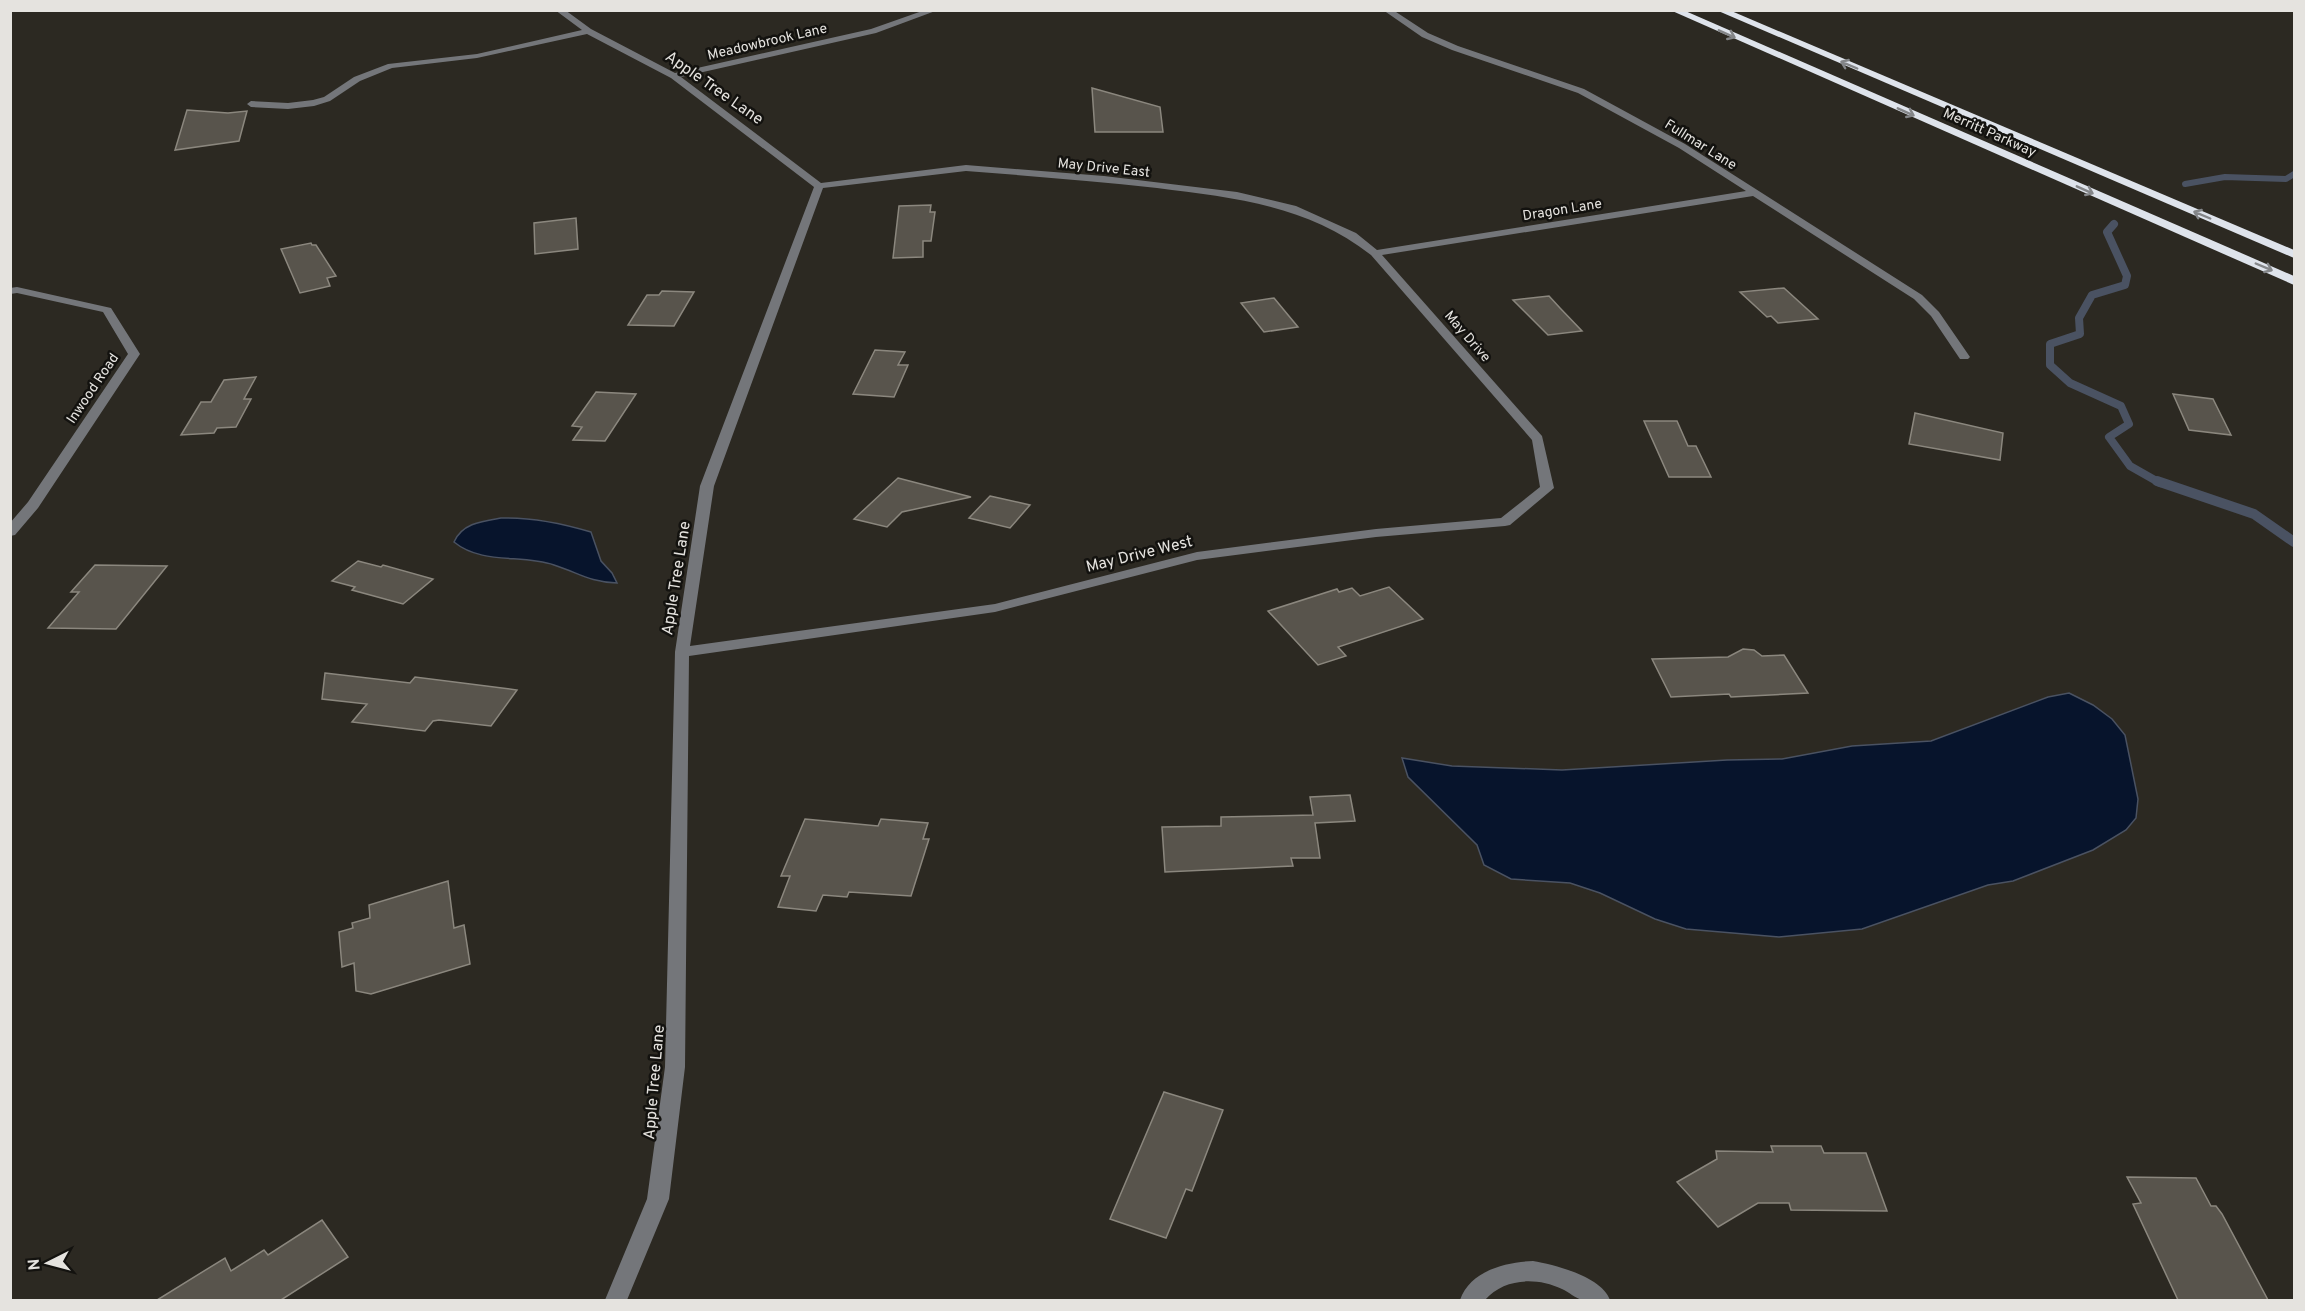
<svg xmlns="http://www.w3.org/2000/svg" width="2305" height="1311" font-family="Overpass,sans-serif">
<rect width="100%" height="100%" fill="#2c2922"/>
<g fill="#07142c" stroke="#4a5262" stroke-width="1.5">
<path d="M501 518C533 517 561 523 591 532L601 561 612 573 617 583C589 582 579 573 554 565 522 554 482 565 454 542 462 523 483 521 501 518Z"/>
<path d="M2069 693 2093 705 2112 719 2125 735 2138 799 2136 818 2126 830 2093 850 2013 881 1988 885 1862 929 1779 937 1686 929 1655 919 1600 893 1570 883 1511 879 1484 865 1477 845 1408 777 1402 758 1452 766 1562 770 1727 760 1782 759 1852 746 1931 741 2048 697Z"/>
</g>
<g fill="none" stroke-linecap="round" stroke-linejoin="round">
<path stroke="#4a5262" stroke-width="6" d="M2185 184 2225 177 2286 179 2294 174"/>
<path stroke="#4a5262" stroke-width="8" d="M2114 224 2107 232 2127 276 2125 285 2092 295 2079 318 2080 334 2050 344V365L2070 383 2121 406 2129 424 2109 437 2130 466 2160 483"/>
<path stroke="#4a5262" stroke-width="10" d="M2157 481 2254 514 2294 542"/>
</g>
<g fill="#58544c" stroke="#8b877e" stroke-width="1.5">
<path d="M1092 88 1160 107 1163 132H1095Z"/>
<path d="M187 110 228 113 247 111 239 141 175 150Z"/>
<path d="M931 205 930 212H935L931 241H923V257L893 258 899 206Z"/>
<path d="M576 218 578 249 535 254 534 223Z"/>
<path d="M311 243 312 245H316L336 276 327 278 330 286 300 293 281 249Z"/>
<path d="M1784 288 1818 319 1778 323 1771 316 1767 317 1740 292Z"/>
<path d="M662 291 694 292 674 326 628 325 647 295H659Z"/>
<path d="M1549 296 1560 308 1582 331 1548 335 1513 300Z"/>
<path d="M1274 298 1298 327 1264 332 1241 303Z"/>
<path d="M875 350 905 352 898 365H908L894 397 853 394Z"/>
<path d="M256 377 244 399H251L236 427 217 428 214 433 181 435 201 402H211L224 380Z"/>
<path d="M596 392 636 394 605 441 573 440 582 427 572 426Z"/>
<path d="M2173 394 2213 399 2231 435 2189 430Z"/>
<path d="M1915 413 2003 433 2000 460 1909 444Z"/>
<path d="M1644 421H1677L1688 446H1696L1711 477H1669Z"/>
<path d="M898 478 971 497 902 512 887 527 854 519Z"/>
<path d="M990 496 1030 505 1010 528 969 518Z"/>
<path d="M358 561 381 567 383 565 433 579 403 604 352 590 355 587 332 581Z"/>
<path d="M95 565 167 566 116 629 48 628 79 592H71Z"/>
<path d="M1389 587 1423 619 1338 647 1346 656 1318 665 1268 611 1337 589 1339 592 1352 588 1360 596Z"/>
<path d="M1743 649 1754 650 1762 656 1784 655 1808 693 1731 697 1729 694 1671 697 1652 659 1728 657Z"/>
<path d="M325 673 410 683 415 677 517 690 491 726 439 720 433 721 425 731 352 722 367 704 322 699Z"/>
<path d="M1350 795 1355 821 1315 823 1320 858H1291L1293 866 1165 872 1162 827 1221 826V817L1313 815 1310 797Z"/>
<path d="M805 819 878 826 881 819 928 823 923 839H929L911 896 849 892 847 897 823 895 816 911 778 907 790 876H781Z"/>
<path d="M448 881 454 928 464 925 470 964 371 994 356 991 354 963 342 967 339 932 353 928 352 923 370 918 369 905Z"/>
<path d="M1164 1092 1223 1110 1192 1191 1186 1189 1166 1238 1110 1219Z"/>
<path d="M1771 1146H1821L1824 1153H1866L1887 1211 1791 1210 1789 1203H1758L1718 1227 1677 1182 1717 1159 1716 1151 1773 1152Z"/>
<path d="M2127 1177 2196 1178 2211 1206H2216L2222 1214 2268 1300H2178L2133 1204 2141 1203Z"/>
<path d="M322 1220 348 1257 281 1300H157L225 1258 231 1271 264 1250 268 1255Z"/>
</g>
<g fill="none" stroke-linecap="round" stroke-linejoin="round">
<g fill="#74767a" fill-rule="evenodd">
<path d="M555 10H565L591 29 675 73 871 29 925 10H938L876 33 681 77 821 183 966 165 1104 176 1237 192 1296 206 1356 233 1377 250 1746 191 1679 148 1578 93 1452 50 1422 37 1383 10H1393L1428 33 1458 46 1584 89 1685 144 1922 295 1939 312 1970 357 1968 359H1960L1931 316 1914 299 1753 196 1382 255 1542 436 1554 488 1510 525 1505 526 1376 537 1197 560 995 612 689 656 685 1067 669 1199 627 1300H605L647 1199 665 1067 675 652 700 486 814 187 671 78 587 34 477 58 392 68 360 81 330 101 314 106 288 109 251 107 247 104 251 101 288 103 313 100 324 97 354 77 388 64 477 54 582 30ZM966 171C1030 176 1093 181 1157 188 1235 198 1307 205 1371 255L1532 440 1540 487 1501 518 1376 529 1197 552 995 604 690 646 714 486 823 188Z"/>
<path d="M17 287 111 308 140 354 38 508 15 535 10 536V523L28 502 128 354 103 312 17 293 10 294V288Z"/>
<path d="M1533 1261C1556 1265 1602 1277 1610 1300 1602 1300 1589 1303 1582 1300 1575 1298 1569 1292 1562 1289 1536 1277 1504 1278 1485 1300H1460C1470 1271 1505 1262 1533 1261Z"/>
</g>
<g fill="#dee3eb" fill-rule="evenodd">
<path d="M1670 10H1683L2294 276V285Z"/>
<path d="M1716 10H1729L2294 250V258Z"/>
</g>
</g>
<defs><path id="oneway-shaft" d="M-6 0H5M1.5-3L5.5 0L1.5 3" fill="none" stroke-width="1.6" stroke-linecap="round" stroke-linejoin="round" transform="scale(1.5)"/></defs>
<g stroke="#838588">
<use href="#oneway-shaft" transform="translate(1727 34) rotate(24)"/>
<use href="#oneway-shaft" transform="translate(1849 65) rotate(-157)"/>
<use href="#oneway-shaft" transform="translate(1906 112) rotate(24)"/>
<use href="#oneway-shaft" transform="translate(2085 190) rotate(24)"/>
<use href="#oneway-shaft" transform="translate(2202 215) rotate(-157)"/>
<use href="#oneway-shaft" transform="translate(2264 267) rotate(23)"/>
</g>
<g text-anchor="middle" stroke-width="5" stroke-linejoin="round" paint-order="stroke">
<g font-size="14" fill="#e5e3df" stroke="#13120f">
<text transform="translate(767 41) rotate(-13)" y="5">Meadowbrook Lane</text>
<text transform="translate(1990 132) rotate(24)" y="5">Merritt Parkway</text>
<text transform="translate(1701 144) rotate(32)" y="5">Fullmar Lane</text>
<text transform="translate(1104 167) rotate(6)" y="5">May Drive East</text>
<text transform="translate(1562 209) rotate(-9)" y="5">Dragon Lane</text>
<text transform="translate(1468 336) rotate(49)" y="5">May Drive</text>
<text transform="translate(92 388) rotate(-56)" y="5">Inwood Road</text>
</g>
<g font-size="16" fill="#e5e3df" stroke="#13120f">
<text transform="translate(715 87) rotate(35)" y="6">Apple Tree Lane</text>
<text transform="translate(1139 553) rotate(-14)" y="6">May Drive West</text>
<text transform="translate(675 578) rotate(-81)" y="6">Apple Tree Lane</text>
<text transform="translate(653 1082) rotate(-85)" y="6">Apple Tree Lane</text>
</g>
</g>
<rect width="2305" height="1311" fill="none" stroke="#e5e3df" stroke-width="24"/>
<g transform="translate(48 1263) rotate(264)" stroke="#13120f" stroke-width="4.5" paint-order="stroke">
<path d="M0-4.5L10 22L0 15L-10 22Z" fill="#e5e3df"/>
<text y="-9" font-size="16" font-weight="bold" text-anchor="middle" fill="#e5e3df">N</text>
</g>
</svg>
